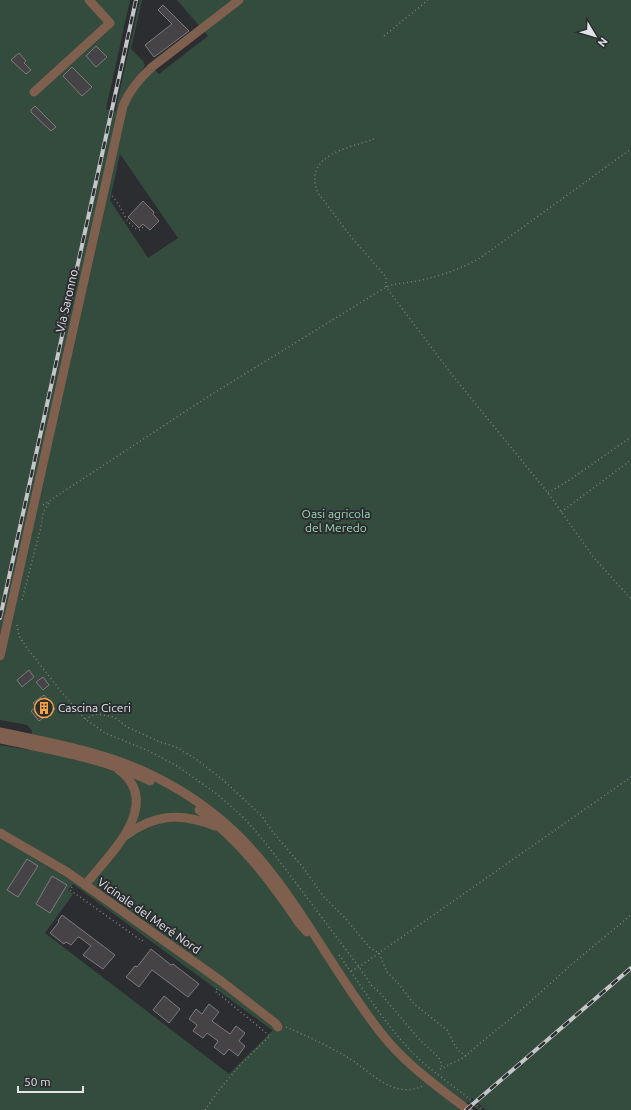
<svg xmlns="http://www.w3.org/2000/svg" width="631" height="1110" font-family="Ubuntu,sans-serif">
<rect width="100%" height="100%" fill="#2b2d31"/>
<path fill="#334c3d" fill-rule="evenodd" d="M0 0H130L106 109 115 112 140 0H142L131 49 143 61 145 65 143 69 129 86 130 99 144 80 155 70 159 74 208 36 177 0H631V1110H486L472 1098 470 1100 482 1110H479L468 1102 458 1110H0V745L29 750 32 731 27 725 0 720ZM120 154 178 238 148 258 110 200ZM73 884 272 1030V1031L229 1074 45 933 73 894 68 890Z"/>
<g fill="#454346" stroke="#7e7b7f">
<path d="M163 5 189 31 154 57 145 45 172 24 158 10Z"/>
<path d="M96 46 107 57 96 67 86 56Z"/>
<path d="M19 53 26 61 24 63 31 70 26 74 11 60Z"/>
<path d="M72 67 92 87 82 96 63 76Z"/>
<path d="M35 106 56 127 51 131 31 112V110Z"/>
<path d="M143 201 154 212 153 214 159 221 150 230 143 224 139 228 128 217Z"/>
<path d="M29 670 34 677 22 687 17 680Z"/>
<path d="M43 677 49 685 43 690 36 682Z"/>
<path d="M44 695 55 709 39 721 31 711 36 707 33 703Z"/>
<path d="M27 859 38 866 18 897 7 890Z"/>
<path d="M52 876 67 885 50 913 36 904Z"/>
<path d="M62 915 115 955 103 969 83 955 91 946 79 937H78L71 945 66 942 64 944 50 933 59 922 58 921Z"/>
<path d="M151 949 171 965 173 964 199 984 188 997 152 970 139 987 126 977 135 966 137 967Z"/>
<path d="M164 996 180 1009 169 1023 153 1010Z"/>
<path d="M209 1004 219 1012 212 1021 230 1034 236 1026 245 1033 239 1041 245 1046 238 1056 229 1049 224 1055 214 1047 218 1041 207 1033 203 1038 193 1031 197 1025 189 1019 196 1009 202 1014Z"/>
</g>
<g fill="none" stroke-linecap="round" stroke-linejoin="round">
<g stroke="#7c7e81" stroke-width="1.5" stroke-dasharray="1 3" stroke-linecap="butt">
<path d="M384 36 428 0"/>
<path d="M374 139C349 148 302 155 318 193L352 238 386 277V287L453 376 548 493 594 558 631 599"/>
<path d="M112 196C123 206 124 224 139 230L145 226"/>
<path d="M548 493 571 479 631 437"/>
<path d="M43 505 209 396 386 287C396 283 406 283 417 281 441 276 462 269 483 256L631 149"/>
<path d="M561 512 631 460"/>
<path d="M22 600 41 527 43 513 49 503"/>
<path d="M17 625 19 636 27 648 59 689 85 719 105 733 149 751 177 766 217 794 244 818 264 841 302 891 359 967 372 986 380 993 419 1039 439 1058 442 1065 440 1069"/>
<path d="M85 719 97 714 114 717 127 727 160 742 176 747 196 759 223 780 262 816 272 831 305 870 323 896 346 919 370 948 379 953 387 972 398 983 414 1004 447 1030 454 1044 459 1051 466 1056"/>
<path d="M103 878V886"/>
<path d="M72 887 70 890 142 941 144 938"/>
<path d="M339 955C362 987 383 1021 410 1050 428 1069 451 1084 471 1100"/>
<path d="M351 971 359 967 631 777"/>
<path d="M217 989 215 991 270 1036"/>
<path d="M286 1027C307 1036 328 1046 347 1057 371 1071 392 1100 423 1086"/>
<path d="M440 1069 463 1058 478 1045 521 1010 572 964 631 915"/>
<path d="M474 1103 484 1110"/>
<path d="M205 1110 219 1090 242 1063 271 1035"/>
</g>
<g stroke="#7f5f4e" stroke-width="9">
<path d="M34 92 110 23 89 0"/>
<path d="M0 656 123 106C129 91 140 78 152 67L239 0"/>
<path d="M0 732C57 744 116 754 167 783 202 802 234 828 259 858 305 912 337 977 381 1033 405 1064 437 1086 468 1110"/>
<path d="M0 739C51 750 103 758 150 781"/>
<path d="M199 810C240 841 271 881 299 923L307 932"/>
<path d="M0 833 67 872 221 981 275 1023 278 1027"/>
<path d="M125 836C154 814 181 812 215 826"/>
<path d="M85 885C108 856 165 804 119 770"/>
</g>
<defs>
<g id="rail">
<path d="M0 618 136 0"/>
<path d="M466 1110 631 968"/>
</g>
</defs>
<use href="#rail" stroke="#c5c6c9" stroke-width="4"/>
<use href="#rail" stroke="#2b2d31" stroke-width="2.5" stroke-dasharray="8" stroke-linecap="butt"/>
</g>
<defs>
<symbol id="building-ring" viewBox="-11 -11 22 22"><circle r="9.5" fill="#2b2d31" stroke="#f5a345" stroke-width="1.5"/><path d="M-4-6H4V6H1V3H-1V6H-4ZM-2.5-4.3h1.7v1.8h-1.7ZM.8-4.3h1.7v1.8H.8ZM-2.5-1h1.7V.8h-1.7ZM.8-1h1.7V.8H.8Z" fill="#f5a345"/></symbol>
</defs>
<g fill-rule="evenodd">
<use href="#building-ring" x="33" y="697" width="22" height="22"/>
</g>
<g text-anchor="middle" stroke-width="4" stroke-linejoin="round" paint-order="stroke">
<g font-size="12" fill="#e3e4e7" stroke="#2b2d31">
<text transform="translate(67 301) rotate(-77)" y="4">Via Saronno</text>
<text transform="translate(149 916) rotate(35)" y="4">Vicinale del Meré Nord</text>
</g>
<g font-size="12" fill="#9dd9b5" stroke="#2b2d31">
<text x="336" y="518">Oasi agricola<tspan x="336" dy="14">del Meredo</tspan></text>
</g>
<g font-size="12" fill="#e3e4e7" stroke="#2b2d31" text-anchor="start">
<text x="58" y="712">Cascina Ciceri</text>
</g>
</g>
<g transform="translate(595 36) rotate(128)" stroke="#2b2d31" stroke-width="3" paint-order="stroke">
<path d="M0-3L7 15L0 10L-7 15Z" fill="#e3e4e7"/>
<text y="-6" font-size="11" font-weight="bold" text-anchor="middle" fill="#e3e4e7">N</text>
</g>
<path d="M18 1086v6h65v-6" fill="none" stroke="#e3e4e7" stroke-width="2"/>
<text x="24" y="1086" font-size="12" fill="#e3e4e7" stroke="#2b2d31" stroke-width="3" paint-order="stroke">50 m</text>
</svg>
